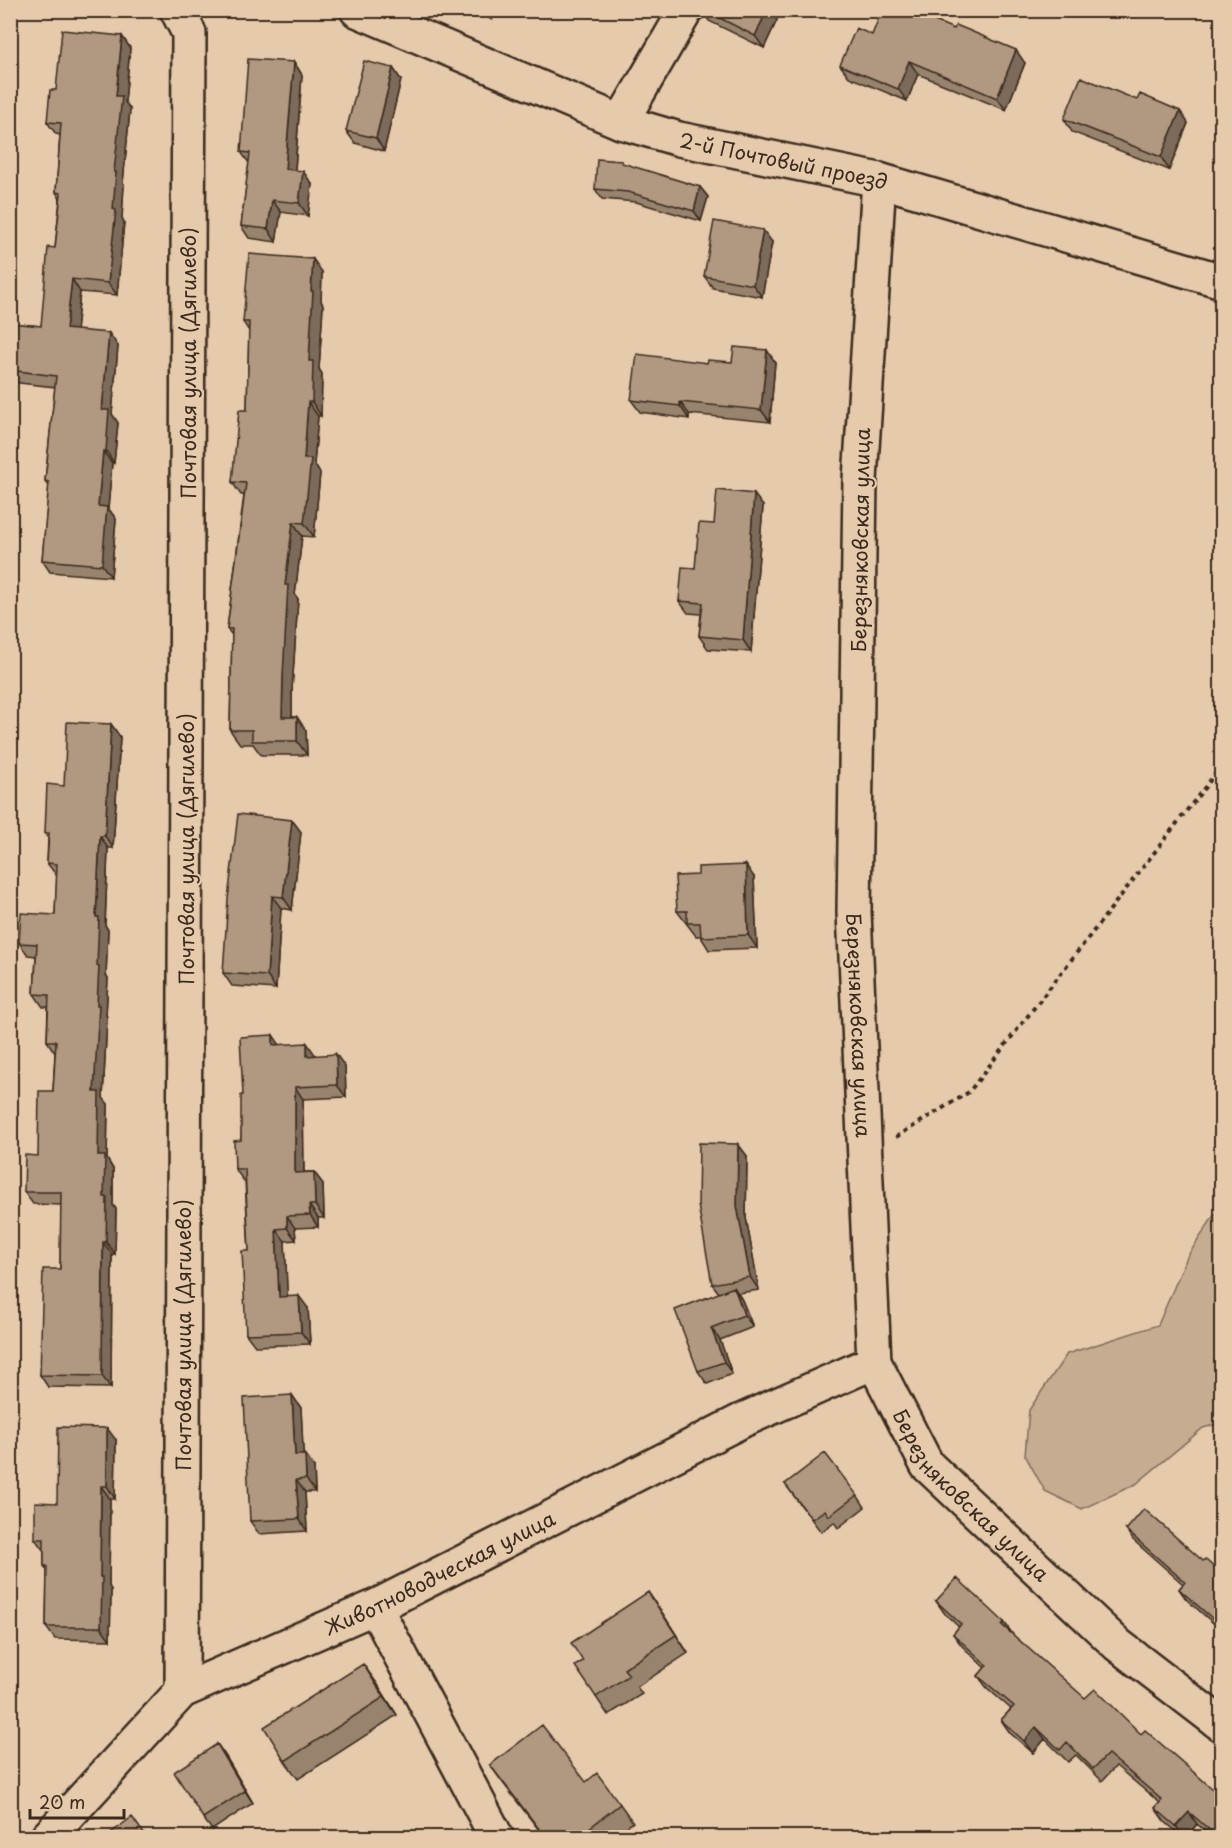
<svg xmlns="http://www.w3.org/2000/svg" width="1232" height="1848" viewBox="0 0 1232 1848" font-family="'Playpen Sans',sans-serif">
  <rect width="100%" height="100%" fill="#e5caac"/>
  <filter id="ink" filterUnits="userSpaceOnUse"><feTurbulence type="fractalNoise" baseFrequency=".0167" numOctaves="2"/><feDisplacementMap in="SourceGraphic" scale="12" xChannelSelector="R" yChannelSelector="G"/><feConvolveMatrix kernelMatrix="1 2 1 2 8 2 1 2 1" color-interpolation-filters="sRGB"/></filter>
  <g filter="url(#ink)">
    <path fill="#c6ad92" stroke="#806c58" stroke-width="1.5" d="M1221,1213V1423L1203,1428L1136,1484L1082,1509L1045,1491L1025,1455L1029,1410L1067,1354L1158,1325L1187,1257L1215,1214Z"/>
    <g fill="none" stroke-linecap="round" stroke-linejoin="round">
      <defs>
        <g id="minor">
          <path d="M177,10L189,33L182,1691"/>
          <path id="s1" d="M357,10L621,122L679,139L879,180L1222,281"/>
          <path d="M621,122L686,10"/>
          <path id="s2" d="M879,180L860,480L854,912L874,1362L927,1465L1118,1645L1222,1725"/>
          <path d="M375,1607L497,1838"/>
          <path id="s3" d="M47,1838L182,1691L375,1607L743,1420L874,1362"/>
        </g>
      </defs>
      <use href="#minor" stroke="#3b2a1e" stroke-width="38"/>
      <path stroke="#3b2a1e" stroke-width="4" stroke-dasharray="4.5 4.5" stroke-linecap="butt" d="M896,1137L969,1092L1222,765"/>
      <use href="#minor" stroke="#e5caac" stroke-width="33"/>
    </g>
    <path fill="#98836e" stroke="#3b2a1e" stroke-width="1.5" d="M474,10H496L492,20Z
      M702,10H771L777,20L764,48L709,21Z
      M872,35L1025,63L1006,110L918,74L907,101L849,77L840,65Z
      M122,36L130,48L125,102L130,109L123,183L124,184L122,218L124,222L117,295L80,292L76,330L118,346L112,414L118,423L114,463H112L108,508L116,519L111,577L50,572L42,560L49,486L45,481L55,387L11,382L10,381V323L41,326L55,248L60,199L56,192L60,135L56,134L47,122L56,90Z
      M294,62L302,75L295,170L312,184L308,216L281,212L276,242L249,238L241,226L249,163L241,152Z
      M393,68L401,80L384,151L355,143L346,131Z
      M1137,100L1180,111L1188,123L1169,170L1072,132L1064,119Z
      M624,164L700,187L708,197L701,221L636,202L602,199L595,189Z
      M772,242L762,297L713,288L704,276Z
      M322,272L321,301L323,305L319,369L322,374L321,416H318L314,464L320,473L314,537L302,536L295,595L298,599L292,690V717H297L306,731L307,755H261L253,744H240L230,730L232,635L227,629L244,495H241L232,482L247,410L249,331L243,322Z
      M732,362H775L770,422L689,414V419L640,412L631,400L707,363Z
      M763,506L751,652L708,649L699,636L701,614L688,613L679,601L695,568L714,524Z
      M111,724L120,737L113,848H108L105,925L108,930L106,975L108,978L106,1015L107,1017L103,1098L108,1104L107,1159L113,1169V1205L116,1209L115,1254H112L111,1388L48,1387L40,1375L60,1269L61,1205L33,1204L24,1192L38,1156L53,1091L55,1053L47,1041L48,1007H43L34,994L36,956L28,955L19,943L55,915L57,876L47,863L48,838L45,833L64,786Z
      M292,820L301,832L292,910L281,908L276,989L232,986L223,973Z
      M754,877L757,948L709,950L701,937V936H696L677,911Z
      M280,1045L316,1056L345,1067L346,1097L303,1099L304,1172H314L323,1184L324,1218H318V1227L295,1228L296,1240L285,1241L287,1296L308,1308L310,1344L255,1346L246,1334L249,1251L245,1181H244L235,1169L241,1140L243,1095Z
      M738,1144L747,1156L746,1218L759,1290L738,1293L742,1300L753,1327L720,1340L732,1374L707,1384L698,1371L719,1293L712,1284Z
      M292,1395L301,1408L303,1455L314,1467L315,1492H305L307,1531L259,1534L250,1521Z
      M116,1440L115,1499H110L109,1586L111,1590L110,1640L55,1639L46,1627L47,1570L44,1566V1551L35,1539L57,1503Z
      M785,1484L857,1495L865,1507L838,1528L834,1522L821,1532Z
      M1126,1530L1203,1561L1220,1629L1186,1599L1179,1589L1183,1584L1133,1540Z
      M936,1601L1004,1622L1013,1635L1221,1838H1213L1197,1824L1186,1838H1184L1164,1821L1155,1808L1160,1803L1116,1766L1102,1781L1076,1755L1068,1762L1045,1739L1033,1753L1010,1733L1001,1720L1011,1709L987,1688L978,1676L985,1668L962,1646L953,1634L959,1627L945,1614Z
      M661,1611L688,1653L637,1687L642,1694L608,1715L596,1697Z
      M376,1682L397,1715L298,1779L285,1761Z
      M217,1744L226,1757L253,1803L212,1830L203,1818Z
      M490,1765L586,1782L620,1804L633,1822L613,1838H545L503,1783Z"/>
    <path fill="#7c6a5a" stroke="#3b2a1e" stroke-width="1.5" d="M485,10H496L492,20Z
      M767,10H771L777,20L764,48L755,36Z
      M122,36L130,48L125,102L130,109L123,183L124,184L122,218L124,222L117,295L108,283L113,209L116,96Z
      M1016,50L1025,63L1006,110L997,98Z
      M909,61L918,74L907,101L898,89Z
      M294,62L302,75L294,181L285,169Z
      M393,68L401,80L384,151L376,138Z
      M1180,111L1188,123L1169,170L1161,157Z
      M303,171L312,184L308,216L299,203Z
      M700,187L708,197L701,221L694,211Z
      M272,200L281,212L276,242L268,229Z
      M763,230L772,242L762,297L753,285Z
      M313,259L322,272L321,301L323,305L319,369L322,374L321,416L312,402L309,361L311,291Z
      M72,279L80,292L75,342L66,329Z
      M109,333L118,346L112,414L118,423L114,463L106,451L102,410Z
      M767,350L775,362L770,422L761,410Z
      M308,402L318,416L314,464L320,473L314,537L304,523V459Z
      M680,402L689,414V419L680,406Z
      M103,451L112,463L108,508L116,519L111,577L102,565L98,506Z
      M754,494L763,506L751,652L743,640Z
      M293,522L302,536L295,595L298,599L292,690V731L282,717L285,585Z
      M10,563L16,570L11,618L10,616Z
      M297,717L306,731L307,755L297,741Z
      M111,724L120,737L113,848L105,836Z
      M292,820L301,832L292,910L283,897Z
      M100,836L108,848L105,925L108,930L106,975L108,978L106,1015L107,1017L103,1098L108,1104L107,1159L113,1169V1205L116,1209L115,1254L106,1242L104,1197L98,1156L94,1092L97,1005L96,917Z
      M746,865L754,877L757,948L748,935Z
      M272,896L281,908L276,989L267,976Z
      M273,1035L282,1048L273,1045Z
      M307,1043L316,1056H307Z
      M336,1054L345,1067L346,1097L337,1085Z
      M295,1087L303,1099L304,1185L295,1173Z
      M738,1144L747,1156L746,1218L759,1290L750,1277L737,1206Z
      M314,1172L323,1184L324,1218L315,1205Z
      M309,1205L318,1218V1227L310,1215Z
      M287,1216L295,1228L296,1240L287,1228Z
      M276,1229L285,1241L288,1309L279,1297Z
      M103,1242L112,1254L111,1388L102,1376Z
      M734,1287L742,1300L753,1327L744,1315Z
      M299,1296L308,1308L310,1344L301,1332Z
      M711,1328L720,1340L732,1374L724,1362Z
      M292,1395L301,1408L304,1468L295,1455Z
      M107,1428L116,1440L115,1499L107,1486Z
      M305,1455L314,1467L315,1492L306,1479Z
      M296,1480L305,1492L307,1531L299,1519Z
      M101,1486L110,1499L109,1586L111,1590L110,1640L101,1627L100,1577Z
      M648,1592L661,1611L688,1653L676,1635Z
      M1221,1609V1627L1220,1629L1213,1619Z
      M1004,1622L1013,1635L1010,1638L1002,1625Z
      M363,1664L376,1682L397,1715L384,1697Z
      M1036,1727L1045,1739L1033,1753L1024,1741Z
      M217,1744L226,1757L253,1803L245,1791Z
      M1189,1812L1197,1824L1186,1838H1184L1176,1826Z"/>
    <path fill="#b19880" stroke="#3b2a1e" stroke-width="1.5" d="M704,10H767L755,36Z
      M882,10H908L954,29L956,25L1016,50L997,98L909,61L898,89L840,65L856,28L872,35Z
      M62,30L122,36L116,96H122L114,172H116L113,209L116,210L108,283L72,279L66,329L109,333L102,410H109L106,451H103L98,506L107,507L102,565L42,560L49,482L45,481L56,376L10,370V323L41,326L48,247L55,248L61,193L56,192L61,123L47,122L50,90H56Z
      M248,59L294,62L285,169L303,171L299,203L272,200L268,229L241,226L250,153L241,152Z
      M364,61L393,68L376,138L346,131Z
      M1081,77L1137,100L1140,94L1180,111L1161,157L1064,119Z
      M597,159L622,161V163L700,187L694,211L628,192L595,189Z
      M714,221L763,230L753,285L704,276Z
      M249,254L313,259L311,291H313L309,361H313L312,402H308L304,459H311L304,523L293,522L285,585H288L283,676L282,717H297V741H252V730H230L232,629H227L246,483L232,482L239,410H247L249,322H243Z
      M734,347L767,350L761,410L680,402V406L631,400L637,354L707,363L708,360L732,362Z
      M717,490L754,494L743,640L699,636L703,603L679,601L682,567L695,568L699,523L714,524Z
      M67,722L111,724L105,836H100L96,917H99L97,966H99L97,1005H99L94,1092H99L98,1156H105L104,1197H107L106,1242H103L102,1376L40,1375L43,1269H60L61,1192H24L25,1155L38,1156L39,1091H53L56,1041H47L49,995L34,994L37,944L19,943L21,913L55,915L57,864L47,863L49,833H45L47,784L64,786Z
      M238,814L292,820L283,897L272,896L267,976L223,973L228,899Z
      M746,865L748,935L701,937L700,923H687V911H677L675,876L698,875V867Z
      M273,1035V1045L307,1043V1056L336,1054L337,1085L295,1087V1173L314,1172L315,1205H309L310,1215L287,1216V1228L276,1229L279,1297L299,1296L301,1332L246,1334L242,1251H249L245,1169H235L234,1141L241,1140V1095H243L240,1037Z
      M699,1143L738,1144L737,1206L750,1277L712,1284L698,1205Z
      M734,1287L744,1315L711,1328L724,1362L698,1371L675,1310Z
      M292,1395L295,1455H305L306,1479L296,1480L299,1519L250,1521L244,1398Z
      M58,1427L107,1428V1486H101L100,1577H102L101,1627H46L47,1566H44V1539H35V1502L57,1503Z
      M825,1453L857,1495L829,1516L825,1510L812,1519L785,1484Z
      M1144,1509L1203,1561L1205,1559L1221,1574V1609L1213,1619L1179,1589L1185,1582L1126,1530Z
      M957,1578L1004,1622L1002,1625L1085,1698L1095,1689L1141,1734L1145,1730L1221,1796V1838H1219L1189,1812L1176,1826L1155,1808L1162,1800L1108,1754L1093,1769L1067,1742L1060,1750L1036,1727L1024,1741L1001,1720L1014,1706L978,1676L987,1665L953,1634L961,1624L936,1601Z
      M648,1592L676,1635L624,1669L629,1675L596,1697L575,1666L583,1661L571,1643Z
      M363,1664L384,1697L285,1761L264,1727Z
      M542,1725L586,1782L597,1773L620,1804L579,1836L573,1829L562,1838H546L490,1765Z
      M217,1744L245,1791L203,1818L174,1772Z
      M132,1817L147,1838H104Z"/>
  </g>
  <g text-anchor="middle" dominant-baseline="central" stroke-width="4.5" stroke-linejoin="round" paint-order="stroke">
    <g font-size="20" fill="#3b2a1e" stroke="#e5caac">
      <text stroke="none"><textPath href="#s1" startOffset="454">2-й Почтовый проезд</textPath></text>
      <text transform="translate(188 363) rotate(-90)">Почтовая улица (Дягилево)</text>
      <text transform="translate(860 540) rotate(-89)">Березняковская улица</text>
      <text transform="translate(186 849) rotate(-90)">Почтовая улица (Дягилево)</text>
      <text stroke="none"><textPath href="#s2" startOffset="846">Березняковская улица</textPath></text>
      <text transform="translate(183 1335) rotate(-90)">Почтовая улица (Дягилево)</text>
      <text stroke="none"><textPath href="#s2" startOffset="1350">Березняковская улица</textPath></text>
      <text stroke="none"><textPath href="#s3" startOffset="483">Животноводческая улица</textPath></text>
    </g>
  </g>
  <rect width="1232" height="1848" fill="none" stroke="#e5caac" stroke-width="36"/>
  <rect x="18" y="18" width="1196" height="1812" fill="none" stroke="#3b2a1e" stroke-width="2" filter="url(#ink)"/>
  <path d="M30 1809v9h94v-9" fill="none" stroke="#3b2a1e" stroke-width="3"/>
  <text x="39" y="1809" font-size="18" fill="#3b2a1e" stroke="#e5caac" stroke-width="4.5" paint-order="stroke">20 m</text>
</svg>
